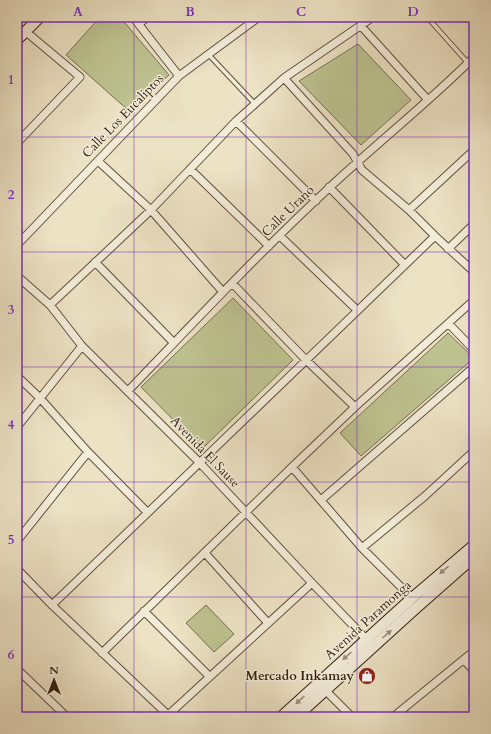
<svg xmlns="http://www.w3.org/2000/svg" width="491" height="734" viewBox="0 0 491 734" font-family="Cardo,serif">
  <rect width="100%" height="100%" fill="#ece2c4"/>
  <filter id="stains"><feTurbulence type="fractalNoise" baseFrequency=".005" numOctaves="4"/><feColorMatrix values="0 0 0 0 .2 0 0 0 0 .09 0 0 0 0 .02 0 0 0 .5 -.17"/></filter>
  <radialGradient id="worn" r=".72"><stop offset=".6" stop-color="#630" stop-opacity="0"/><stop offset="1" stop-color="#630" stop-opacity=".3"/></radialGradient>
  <path fill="#bdc290" stroke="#786f4e" d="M100,17H120L169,75L129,111L66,55Z
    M358,44L411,100L361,145L299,81Z
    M233,298L293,360L202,449L141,387Z
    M448,333L474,358L361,456L340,433Z
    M206,605L234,634L214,652L186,623Z"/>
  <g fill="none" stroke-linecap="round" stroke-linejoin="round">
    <defs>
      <path id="lane" d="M427,17L468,63
        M208,54L255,104"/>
      <path id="street" d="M133,17L179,76
        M139,24L147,17
        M361,26L428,100
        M284,78L353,154L362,170L409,210L435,236L474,272
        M236,121L316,201
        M17,143L80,77L25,31
        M98,161L151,210L223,292
        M190,169L269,246
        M329,187L405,265
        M409,210L474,150
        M280,236L357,310
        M17,245L179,76L259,17
        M448,249L474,224
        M95,262L174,343
        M17,276L50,305L82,346L199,462L312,583L369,642
        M232,283L306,360L355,407
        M50,305L151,210L236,121L284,78L373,17
        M449,324L474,350
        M17,376L40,398L88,452L147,512
        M128,391C194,322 260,252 330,187C377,143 428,103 474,57
        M17,427L82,346
        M292,467L362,548L412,598
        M321,500L474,367
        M17,541L88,452
        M362,548L425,496L474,451
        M205,553L268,623
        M17,569L52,605L168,715
        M52,605L435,236
        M144,611L209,676
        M102,653L292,467L355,407L474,300
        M464,660L474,671
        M17,669L67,717
        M322,687L352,717
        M166,717L312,583
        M393,717L474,651"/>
      <path id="secondary" d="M17,40L40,17
        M281,717L412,598L474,545
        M296,717L415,609L474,557"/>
    </defs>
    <use href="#lane" stroke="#614e3b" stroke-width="5.5"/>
    <use href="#street" stroke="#614e3b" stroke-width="9"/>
    <use href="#secondary" stroke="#331c0d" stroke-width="12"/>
    <use href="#lane" stroke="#f3ecd9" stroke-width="3.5"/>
    <use href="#street" stroke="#f3ecd9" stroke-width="7"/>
    <use href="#secondary" stroke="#f3ecd9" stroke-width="10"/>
  </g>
  <defs><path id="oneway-solid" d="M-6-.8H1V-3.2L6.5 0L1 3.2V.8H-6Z"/></defs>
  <g fill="#9d8e7d">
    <use href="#oneway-solid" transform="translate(444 570) rotate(139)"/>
    <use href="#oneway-solid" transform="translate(387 634) rotate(-42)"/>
    <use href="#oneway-solid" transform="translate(347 656) rotate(138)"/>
    <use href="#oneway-solid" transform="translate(300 700) rotate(137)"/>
  </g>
  <path fill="none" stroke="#7b2cbf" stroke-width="1" stroke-opacity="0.55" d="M134,17V717M246,17V717M357,17V717M17,137H474M17,252H474M17,367H474M17,482H474M17,597H474"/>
  <defs>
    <symbol id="shop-disc" viewBox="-11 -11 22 22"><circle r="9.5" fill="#8f2418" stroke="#f3ecd9"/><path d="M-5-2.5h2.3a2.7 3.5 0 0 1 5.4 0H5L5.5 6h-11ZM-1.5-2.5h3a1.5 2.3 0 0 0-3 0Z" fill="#fff"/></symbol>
  </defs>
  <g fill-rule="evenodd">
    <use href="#shop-disc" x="357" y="666" width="20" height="20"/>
  </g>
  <g text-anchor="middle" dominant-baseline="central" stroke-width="3" stroke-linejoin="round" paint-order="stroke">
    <g font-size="13" fill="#331c0d" stroke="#f3ecd9">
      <text transform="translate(123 116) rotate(-46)">Calle Los Eucaliptos</text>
      <text transform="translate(288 211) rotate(-44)">Calle Urano</text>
      <text transform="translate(205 452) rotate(46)">Avenida El Sause</text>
      <text transform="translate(368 620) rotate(-42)">Avenida Paramonga</text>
    </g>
    <g font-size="13" font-weight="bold" fill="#331c0d" stroke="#f3ecd9" text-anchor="end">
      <text x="354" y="676">Mercado Inkamay</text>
    </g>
  </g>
  <rect width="491" height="734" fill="none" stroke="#ece2c4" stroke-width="44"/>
  <g transform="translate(54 680)" stroke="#f3ecd9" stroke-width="3" paint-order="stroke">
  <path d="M0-3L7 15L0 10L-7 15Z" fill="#331c0d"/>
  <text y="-6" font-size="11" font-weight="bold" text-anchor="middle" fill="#331c0d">N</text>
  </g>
  <rect x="22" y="22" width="447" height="690" fill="none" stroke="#7b2cbf" stroke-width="1.5"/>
  <g font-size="13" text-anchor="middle" font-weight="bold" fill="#7b2cbf">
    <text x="78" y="16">A</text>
    <text x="190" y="16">B</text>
    <text x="301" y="16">C</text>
    <text x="413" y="16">D</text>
    <text x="11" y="84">1</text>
    <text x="11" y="199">2</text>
    <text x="11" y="314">3</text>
    <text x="11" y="429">4</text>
    <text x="11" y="544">5</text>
    <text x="11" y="659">6</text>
  </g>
  <rect width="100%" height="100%" filter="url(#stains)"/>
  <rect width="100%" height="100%" fill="url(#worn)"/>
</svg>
